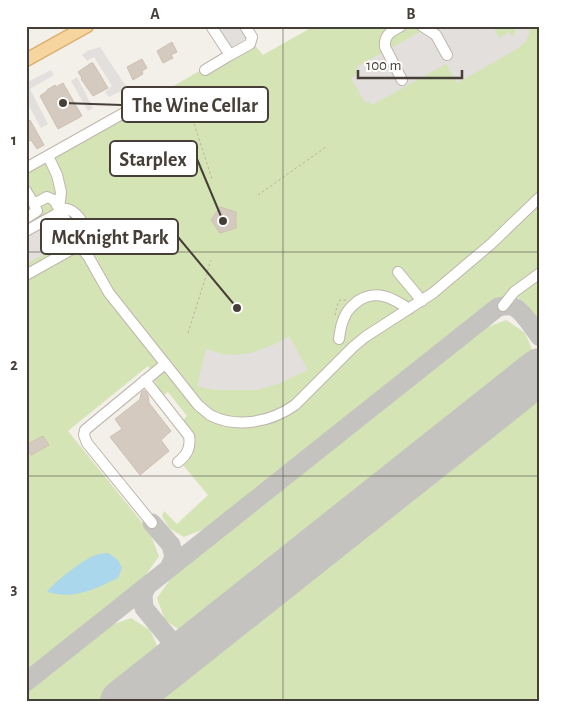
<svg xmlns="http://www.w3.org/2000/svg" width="566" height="728" viewBox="0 0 566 728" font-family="'Alegreya Sans',sans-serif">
  <rect width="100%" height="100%" fill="#f3efe9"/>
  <path fill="#d4e4b5" d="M314,26H540V269L460,329L214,525L184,537L169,528L162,516L164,511L177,524L208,495L183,465L191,456L182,421L187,416L168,392L163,396L154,380L157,377L148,366L68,431L149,531L159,556L139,585L26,675V172L251,41L263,55Z
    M540,276V326L516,295Z
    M506,320L525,333L534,354L184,633L165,620L157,598L176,571L475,332Z
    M540,391V696L531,702H149Z
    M131,618L150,630L160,652L98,702H26V693L60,667L42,677L100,629Z"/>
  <path fill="#e2dfdd" d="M216,26H239L247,38L230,48Z
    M431,26H493L499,38L509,32L512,37L515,33V26H529V34L526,41L517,49L457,83L446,64L372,105L369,101L365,103L351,78L359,73L356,67Z
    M100,47L127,88L123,91L114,94L109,97L105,92L112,86L94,57L87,61L82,55L87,51Z
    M51,70L54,75L30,89L48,124L41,128L26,101V83Z
    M77,77L93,108L88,111L71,81Z
    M52,212L68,241L26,264V226Z
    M289,336L308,370L278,384L256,390H214L197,386L206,349L222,354L234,355L251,353L273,345Z"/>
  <path fill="#aad7eb" d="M108,553L118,560L122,568L118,578C105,584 90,592 75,594C66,596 56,594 47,592C54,582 84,559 96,555C99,554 104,553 108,553Z"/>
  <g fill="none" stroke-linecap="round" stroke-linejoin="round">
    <path stroke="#c5c3c0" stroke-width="19" d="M152,523L171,545L174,557L169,568
      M147,586L143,595L144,608L172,642C175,652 173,659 167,667
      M172,642C182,648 188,647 198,643
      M26,682L498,307C502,306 506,305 511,306C521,308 533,328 540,337"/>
    <path stroke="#c5c3c0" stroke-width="46" d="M123,702L540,371"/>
  </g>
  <path fill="#d4cabf" stroke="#cec1b3" d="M172,42L177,52L171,55L173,58L163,63L157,51Z
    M142,59L147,68L142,71L143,74L133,80L127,67Z
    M91,63H93L108,88L93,96L81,79L82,78L78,72Z
    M63,83L82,116L58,129L40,96L47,91V90L55,85L56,87Z
    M30,120L44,145L37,149L31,140L26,142V122Z
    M220,207L236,212V228L220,233L211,220Z
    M143,391H145L148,395L149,403L171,431L161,440L169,451L140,475L110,437L122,429L115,419L138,401L140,399L141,393Z
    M43,436L49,445L31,455L26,445Z"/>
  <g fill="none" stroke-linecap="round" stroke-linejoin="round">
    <defs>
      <path id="minor" d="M401,26C391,32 384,34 385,47L402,80
        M422,26L436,35L447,55
        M230,55L250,44L252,37L245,26
        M205,70L230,55L211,26
        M48,156L57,175L61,192L59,209C72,206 82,218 85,230C86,236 83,243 82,249
        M26,168L131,109
        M26,191L34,204L37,211L26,218
        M34,204L47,197L54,200L82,249
        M26,231L60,212
        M398,272L422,301
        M26,275L74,248L82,249L88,256L109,293L198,405C202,408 206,412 210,415C237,429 271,422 295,405L353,347L365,337L433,293L491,244L540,197
        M503,306L514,292L540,273
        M339,339C340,331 341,323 345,316C347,310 353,305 358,301C376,289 393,298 409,309
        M145,380L189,436C191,448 187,455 178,462
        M152,523L87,443L84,435L85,430L165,364"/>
      <path id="major" d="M26,60L87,26"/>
    </defs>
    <use href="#minor" stroke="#beb6ac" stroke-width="12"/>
    <use href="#major" stroke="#dbb06f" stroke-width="15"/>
    <path stroke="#bfb09e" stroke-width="1" stroke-dasharray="2.5 2.5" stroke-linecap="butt" d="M188,105L212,179
      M258,195L326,147
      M336,315L335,314L338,303L340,300H347
      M188,333L211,260"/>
    <use href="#minor" stroke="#fff" stroke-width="10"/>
    <use href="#major" stroke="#f7d59e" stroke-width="12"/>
  </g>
  <path fill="none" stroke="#463f38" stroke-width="1" stroke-opacity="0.55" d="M283,26V702M26,252H540M26,476H540"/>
  <path fill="none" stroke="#463f38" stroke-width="2" d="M63 103L122 105M223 221L197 159M237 308L178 237"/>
  <g fill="#463f38" stroke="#fff" stroke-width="2">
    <circle cx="63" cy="103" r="5"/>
    <circle cx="223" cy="221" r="5"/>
    <circle cx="237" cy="308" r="5"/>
  </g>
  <g fill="#fff" stroke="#463f38" stroke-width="2">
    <rect x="122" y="87" width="146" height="35" rx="5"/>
    <rect x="110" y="141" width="87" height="35" rx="5"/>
    <rect x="41" y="219" width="137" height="35" rx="5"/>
  </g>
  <g font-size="20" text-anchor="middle" font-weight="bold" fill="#463f38">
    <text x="195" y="112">The Wine Cellar</text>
    <text x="153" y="166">Starplex</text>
    <text x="110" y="244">McKnight Park</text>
  </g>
  <rect width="566" height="728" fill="none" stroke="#ffffff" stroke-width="55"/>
  <path d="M358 70v8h104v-8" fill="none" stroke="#463f38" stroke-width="2.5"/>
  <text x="366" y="70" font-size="15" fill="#463f38" stroke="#ffffff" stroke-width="4" paint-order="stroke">100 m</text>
  <rect x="28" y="28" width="510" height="672" fill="none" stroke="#463f38" stroke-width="2"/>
  <g font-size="16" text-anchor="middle" font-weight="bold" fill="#463f38">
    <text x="155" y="19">A</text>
    <text x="411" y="19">B</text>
    <text x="14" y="145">1</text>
    <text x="14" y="370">2</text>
    <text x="14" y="594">3</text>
  </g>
</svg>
